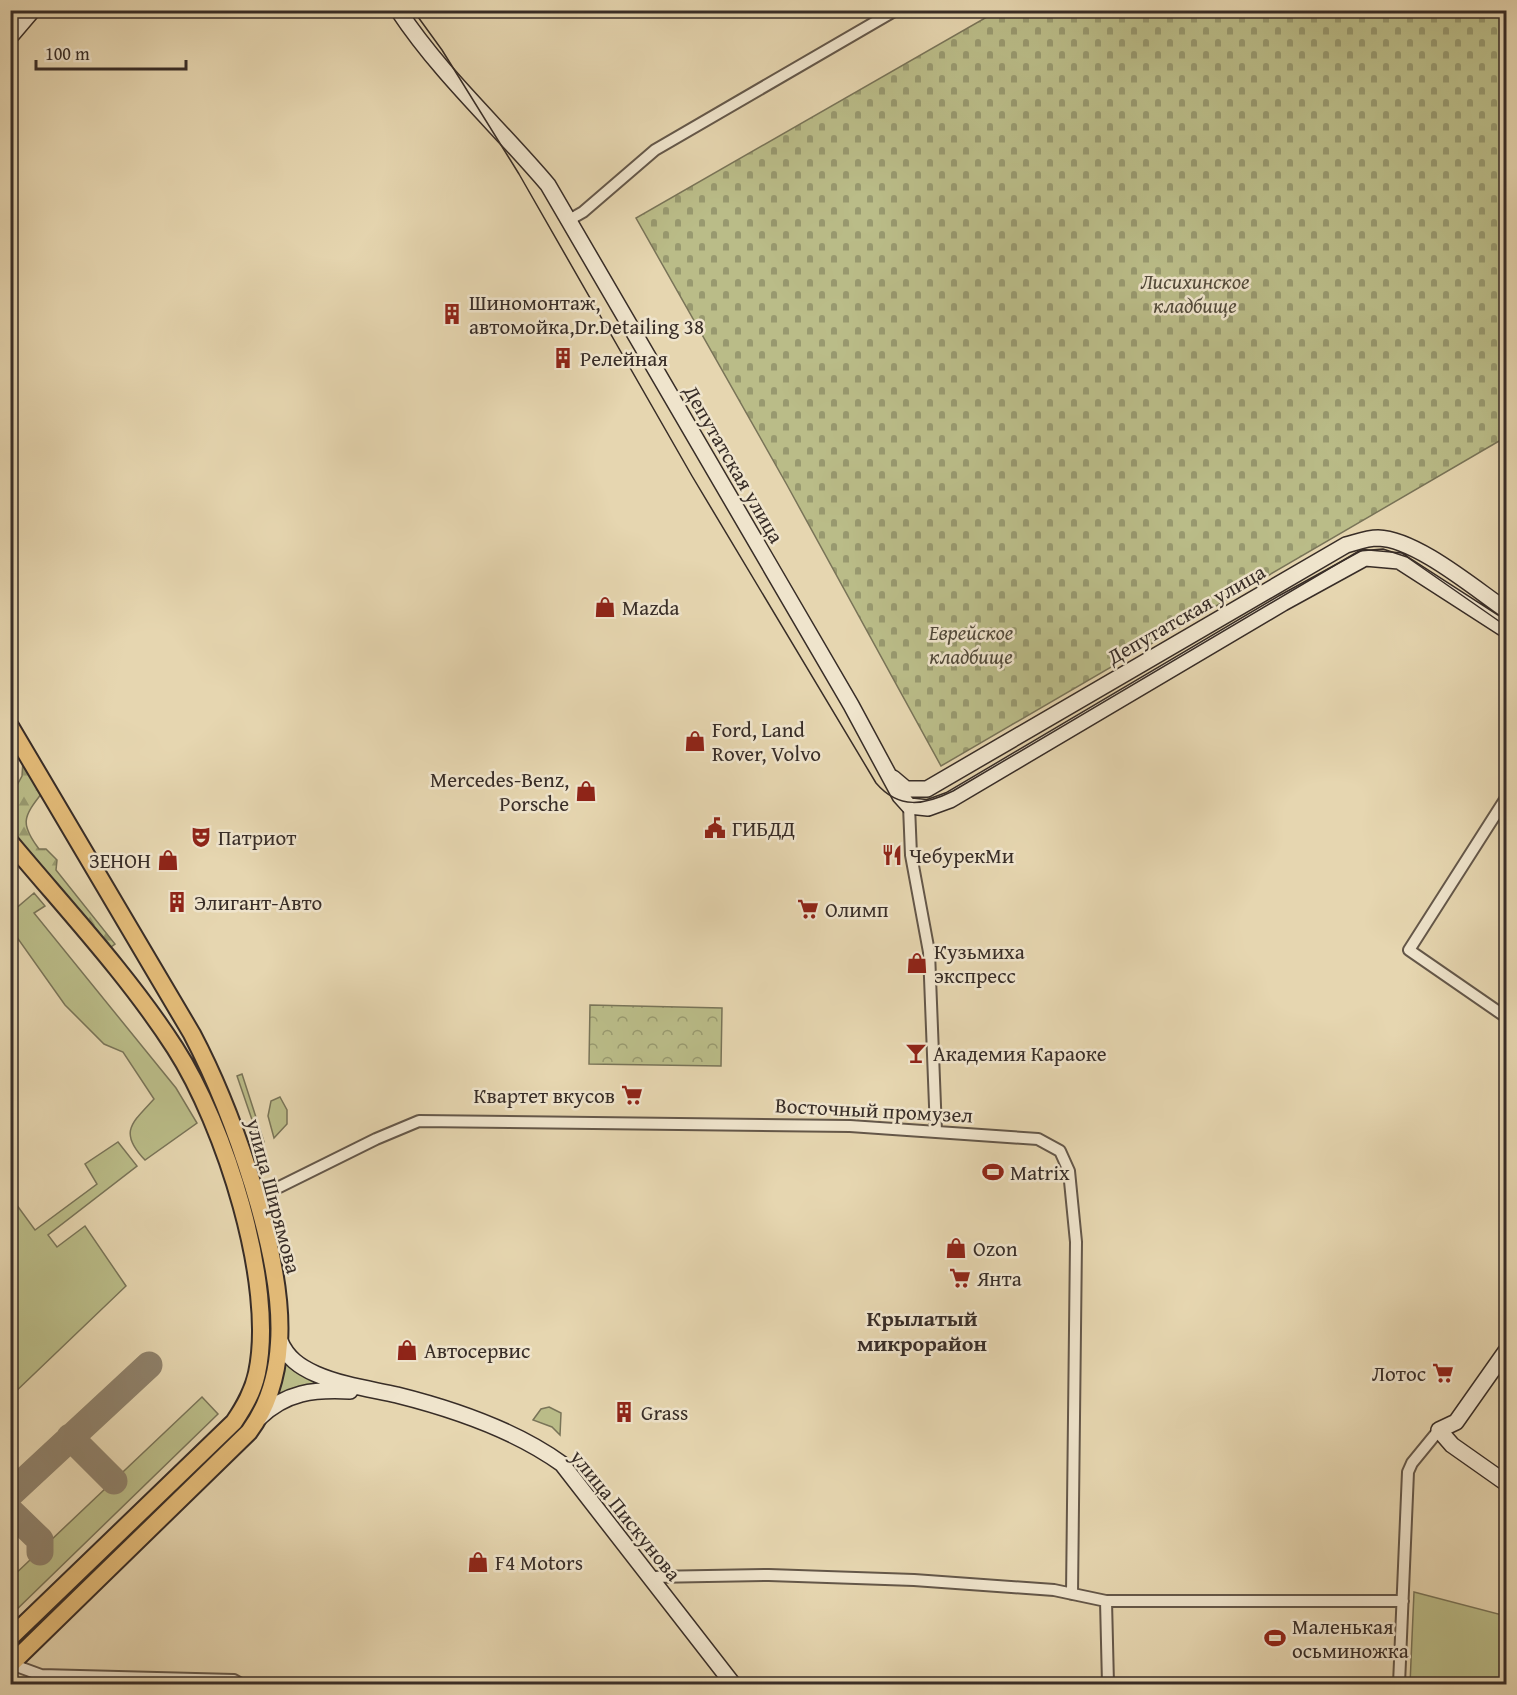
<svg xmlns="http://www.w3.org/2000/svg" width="1517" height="1695" viewBox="0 0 1517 1695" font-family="'Gentium Book Plus',serif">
  <defs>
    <pattern id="forest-firs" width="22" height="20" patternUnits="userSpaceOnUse" patternTransform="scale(1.5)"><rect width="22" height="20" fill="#babc88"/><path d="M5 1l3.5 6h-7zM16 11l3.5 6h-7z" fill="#98996f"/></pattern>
    <pattern id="cemetery-stones" width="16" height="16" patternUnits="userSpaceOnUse" patternTransform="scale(1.5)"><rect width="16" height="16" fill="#babc88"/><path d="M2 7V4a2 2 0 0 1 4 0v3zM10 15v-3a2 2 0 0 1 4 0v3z" fill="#98996f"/></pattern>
    <pattern id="park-crowns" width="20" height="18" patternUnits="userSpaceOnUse" patternTransform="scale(1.5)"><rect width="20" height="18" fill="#babc88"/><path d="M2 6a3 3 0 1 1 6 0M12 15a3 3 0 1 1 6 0" fill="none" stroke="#98996f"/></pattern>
  </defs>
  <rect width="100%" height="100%" fill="#e6d6b0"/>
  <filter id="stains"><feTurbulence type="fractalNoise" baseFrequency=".00333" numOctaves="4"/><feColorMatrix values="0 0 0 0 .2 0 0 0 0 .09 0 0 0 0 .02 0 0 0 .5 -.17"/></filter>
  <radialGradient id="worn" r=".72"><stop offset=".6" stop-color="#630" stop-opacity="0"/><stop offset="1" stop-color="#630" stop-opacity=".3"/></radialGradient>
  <path fill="#babc88" stroke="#797458" stroke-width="1.5" d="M34,893L45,906L34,913L176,1088L197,1123L145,1160C118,1132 132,1123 154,1099L123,1052L104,1044L65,1005L16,936L11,918L13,911Z
    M242,1074L264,1142L260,1143L237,1076Z
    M280,1097L287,1110V1124L274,1138L268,1116L271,1101Z
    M118,1142L137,1166L48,1235L57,1247L85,1226L126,1286L11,1396V1197L35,1230L97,1184L85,1164Z
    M254,1239L266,1260L271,1293L272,1349L262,1398L241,1432L11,1656V1645L256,1396Z
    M286,1361L319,1382L278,1394L283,1362Z
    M202,1397L218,1414L11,1615V1578Z
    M549,1407L561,1413L560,1435L552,1427L533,1420L541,1409Z
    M1414,1592L1506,1616V1684H1410Z"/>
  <path fill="url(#forest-firs)" stroke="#797458" stroke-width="1.5" d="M23,760L42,793C23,817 20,824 39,849H46L57,860L56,870L115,944L111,947L11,830V796L22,776Z"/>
  <path fill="url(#cemetery-stones)" stroke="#797458" stroke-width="1.5" d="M999,10L1506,11V437L941,766L787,485L636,218Z"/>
  <path fill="url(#park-crowns)" stroke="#797458" stroke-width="1.5" d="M590,1005L722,1008L721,1066L589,1064Z"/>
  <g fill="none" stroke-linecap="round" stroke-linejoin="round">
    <path stroke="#8f826c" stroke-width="27" d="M70,1437L114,1481
      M10,1494L149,1365
      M10,1511L40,1540V1552"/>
    <defs>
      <path id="street" d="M569,220L583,212L655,150L896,10
        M1506,798L1409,950L1506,1017
        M909,806L911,855L929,952L936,1131
        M255,1199L376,1139L419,1121L850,1126L1038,1139L1060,1151L1069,1171L1076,1242L1072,1594
        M651,1577L769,1575L914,1580L1054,1590L1106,1601H1403
        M1106,1601L1108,1684
        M11,1664L41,1675L234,1680L241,1684
        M1399,1684L1408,1472L1412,1463L1439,1430"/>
      <path id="secondary" d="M398,10C441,75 499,127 548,185L851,705L900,796L909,806L928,808L950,800L1283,603L1365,558L1399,561L1506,630
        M10,37L33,10
        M893,778L906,789H927L1346,545C1357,542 1367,538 1378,538C1416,539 1474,588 1506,610
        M280,1341C287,1358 300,1367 316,1374C341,1385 370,1389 397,1395C453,1409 515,1430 562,1464L733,1684
        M1506,1351L1456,1422L1439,1430L1452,1445L1506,1483
        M259,1418C286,1392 314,1389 350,1391"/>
      <path id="primary" d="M10,726L192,1034C232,1110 285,1257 279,1343C277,1376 269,1405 249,1432L10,1665
        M10,842C66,909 128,975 175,1048C224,1124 276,1284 257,1373C253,1392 244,1407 234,1422L10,1638"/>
    </defs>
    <use href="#street" stroke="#645749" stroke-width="14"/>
    <use href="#secondary" stroke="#382d27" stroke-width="18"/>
    <use href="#primary" stroke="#382d27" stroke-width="20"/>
    <use href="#street" stroke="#efe4cc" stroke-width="10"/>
    <use href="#secondary" stroke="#efe4cc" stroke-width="15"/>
    <use href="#primary" stroke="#e3bb78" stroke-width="16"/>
    <path stroke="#382d27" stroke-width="1.5" d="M413,10L442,50L519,174L692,476L876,783C899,810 925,805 953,791L1359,551L1383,549L1407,557L1506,626"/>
  </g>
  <defs>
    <symbol id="building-bare" viewBox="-9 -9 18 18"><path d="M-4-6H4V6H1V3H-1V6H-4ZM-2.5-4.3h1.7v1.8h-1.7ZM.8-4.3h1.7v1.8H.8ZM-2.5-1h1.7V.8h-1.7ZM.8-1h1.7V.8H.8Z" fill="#8f2418" stroke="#efe4cc" stroke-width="2.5" paint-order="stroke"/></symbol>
    <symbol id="shop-bare" viewBox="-9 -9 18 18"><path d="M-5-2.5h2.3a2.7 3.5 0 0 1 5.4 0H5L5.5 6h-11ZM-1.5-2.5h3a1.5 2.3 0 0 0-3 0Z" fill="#8f2418" stroke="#efe4cc" stroke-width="2.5" paint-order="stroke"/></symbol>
    <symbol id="civic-bare" viewBox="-9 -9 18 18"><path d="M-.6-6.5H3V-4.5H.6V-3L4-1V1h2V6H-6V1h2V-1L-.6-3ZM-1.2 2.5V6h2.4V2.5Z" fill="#8f2418" stroke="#efe4cc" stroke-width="2.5" paint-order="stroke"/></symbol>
    <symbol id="theatre-bare" viewBox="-9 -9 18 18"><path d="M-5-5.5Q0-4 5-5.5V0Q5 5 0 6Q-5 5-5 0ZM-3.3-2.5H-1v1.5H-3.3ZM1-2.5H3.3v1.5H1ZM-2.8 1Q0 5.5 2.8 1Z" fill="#8f2418" stroke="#efe4cc" stroke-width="2.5" paint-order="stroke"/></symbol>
    <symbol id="restaurant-bare" viewBox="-9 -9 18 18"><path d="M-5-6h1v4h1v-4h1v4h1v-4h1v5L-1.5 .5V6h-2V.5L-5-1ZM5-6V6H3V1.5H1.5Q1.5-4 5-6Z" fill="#8f2418" stroke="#efe4cc" stroke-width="2.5" paint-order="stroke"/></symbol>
    <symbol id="supermarket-bare" viewBox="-9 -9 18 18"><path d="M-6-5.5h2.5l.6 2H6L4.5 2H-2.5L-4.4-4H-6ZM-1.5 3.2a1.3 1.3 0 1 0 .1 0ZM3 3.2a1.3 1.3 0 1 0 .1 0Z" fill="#8f2418" stroke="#efe4cc" stroke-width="2.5" paint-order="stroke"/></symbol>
    <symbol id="bar-bare" viewBox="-9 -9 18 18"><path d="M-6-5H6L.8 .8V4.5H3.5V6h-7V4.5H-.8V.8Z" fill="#8f2418" stroke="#efe4cc" stroke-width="2.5" paint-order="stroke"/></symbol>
    <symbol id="stadium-bare" viewBox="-9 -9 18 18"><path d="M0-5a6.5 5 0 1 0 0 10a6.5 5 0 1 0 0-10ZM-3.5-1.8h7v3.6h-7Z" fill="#8f2418" stroke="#efe4cc" stroke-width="2.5" paint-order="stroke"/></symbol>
  </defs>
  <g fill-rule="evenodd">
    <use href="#building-bare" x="437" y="299" width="30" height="30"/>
    <use href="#building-bare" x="548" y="343" width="30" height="30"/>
    <use href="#shop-bare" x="590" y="592" width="30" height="30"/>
    <use href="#shop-bare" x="680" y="726" width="30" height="30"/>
    <use href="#shop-bare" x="571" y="776" width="30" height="30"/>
    <use href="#civic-bare" x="700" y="813" width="30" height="30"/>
    <use href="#theatre-bare" x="186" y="822" width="30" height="30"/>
    <use href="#restaurant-bare" x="877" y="840" width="30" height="30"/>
    <use href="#shop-bare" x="153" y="845" width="30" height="30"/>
    <use href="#building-bare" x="162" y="887" width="30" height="30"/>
    <use href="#supermarket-bare" x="793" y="894" width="30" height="30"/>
    <use href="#shop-bare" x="902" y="948" width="30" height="30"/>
    <use href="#bar-bare" x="901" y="1038" width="30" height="30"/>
    <use href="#supermarket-bare" x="617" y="1080" width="30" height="30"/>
    <use href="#stadium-bare" x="978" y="1157" width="30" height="30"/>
    <use href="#shop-bare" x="941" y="1233" width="30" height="30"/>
    <use href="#supermarket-bare" x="945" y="1263" width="30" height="30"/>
    <use href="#shop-bare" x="392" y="1335" width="30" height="30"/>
    <use href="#supermarket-bare" x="1428" y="1358" width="30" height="30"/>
    <use href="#building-bare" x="609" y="1397" width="30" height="30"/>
    <use href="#shop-bare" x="463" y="1547" width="30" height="30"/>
    <use href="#stadium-bare" x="1260" y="1623" width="30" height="30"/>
  </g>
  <g text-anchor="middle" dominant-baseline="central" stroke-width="5" stroke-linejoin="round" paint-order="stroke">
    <g font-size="21" font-style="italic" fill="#524a3a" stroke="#efe4cc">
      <text x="1195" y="281">Лисихинское<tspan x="1195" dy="24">кладбище</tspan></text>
      <text x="971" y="632">Еврейское<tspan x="971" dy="24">кладбище</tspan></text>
    </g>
    <g font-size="21" fill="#382d27" stroke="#efe4cc" text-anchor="start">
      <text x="469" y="302">Шиномонтаж,<tspan x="469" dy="24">автомойка,Dr.Detailing 38</tspan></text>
      <text x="580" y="358">Релейная</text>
      <text x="622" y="607">Mazda</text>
      <text x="712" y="729">Ford, Land<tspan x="712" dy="24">Rover, Volvo</tspan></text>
      <text x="569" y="779" text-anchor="end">Mercedes-Benz,<tspan x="569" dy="24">Porsche</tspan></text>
      <text x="732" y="828">ГИБДД</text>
      <text x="218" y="837">Патриот</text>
      <text x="909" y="855">ЧебурекМи</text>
      <text x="151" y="860" text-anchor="end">ЗЕНОН</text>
      <text x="194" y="902">Элигант-Авто</text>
      <text x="825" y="909">Олимп</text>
      <text x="934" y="951">Кузьмиха<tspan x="934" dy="24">экспресс</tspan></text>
      <text x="933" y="1053">Академия Караоке</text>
      <text x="615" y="1095" text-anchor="end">Квартет вкусов</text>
      <text x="1010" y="1172">Matrix</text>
      <text x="973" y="1248">Ozon</text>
      <text x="977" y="1278">Янта</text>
      <text x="424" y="1350">Автосервис</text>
      <text x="1426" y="1373" text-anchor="end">Лотос</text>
      <text x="641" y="1412">Grass</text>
      <text x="495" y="1562">F4 Motors</text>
      <text x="1292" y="1626">Маленькая<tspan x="1292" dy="24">осьминожка</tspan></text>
    </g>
    <g font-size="21" fill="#382d27" stroke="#efe4cc">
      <text transform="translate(734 464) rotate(60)">Депутатская улица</text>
      <text transform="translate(1186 614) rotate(-30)">Депутатская улица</text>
      <text transform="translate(874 1110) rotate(3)">Восточный промузел</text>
      <text transform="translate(274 1196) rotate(75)">улица Ширямова</text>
      <text transform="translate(626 1515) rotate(51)">улица Пискунова</text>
    </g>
    <g font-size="22" font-weight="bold" fill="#382d27" stroke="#efe4cc">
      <text x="922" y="1318">Крылатый<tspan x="922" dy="25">микрорайон</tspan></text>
    </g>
  </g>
  <rect width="1517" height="1695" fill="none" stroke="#e6d6b0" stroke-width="36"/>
  <rect x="12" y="12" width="1493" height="1671" fill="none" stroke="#382d27" stroke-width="3"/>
  <rect x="18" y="18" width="1481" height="1659" fill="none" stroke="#382d27" stroke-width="1.5"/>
  <path d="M36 60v9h150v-9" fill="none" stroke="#382d27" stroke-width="3"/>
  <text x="45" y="60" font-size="18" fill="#382d27" stroke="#efe4cc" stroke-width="4.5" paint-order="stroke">100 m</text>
  <rect width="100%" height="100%" filter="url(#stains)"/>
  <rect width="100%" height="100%" fill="url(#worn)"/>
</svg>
